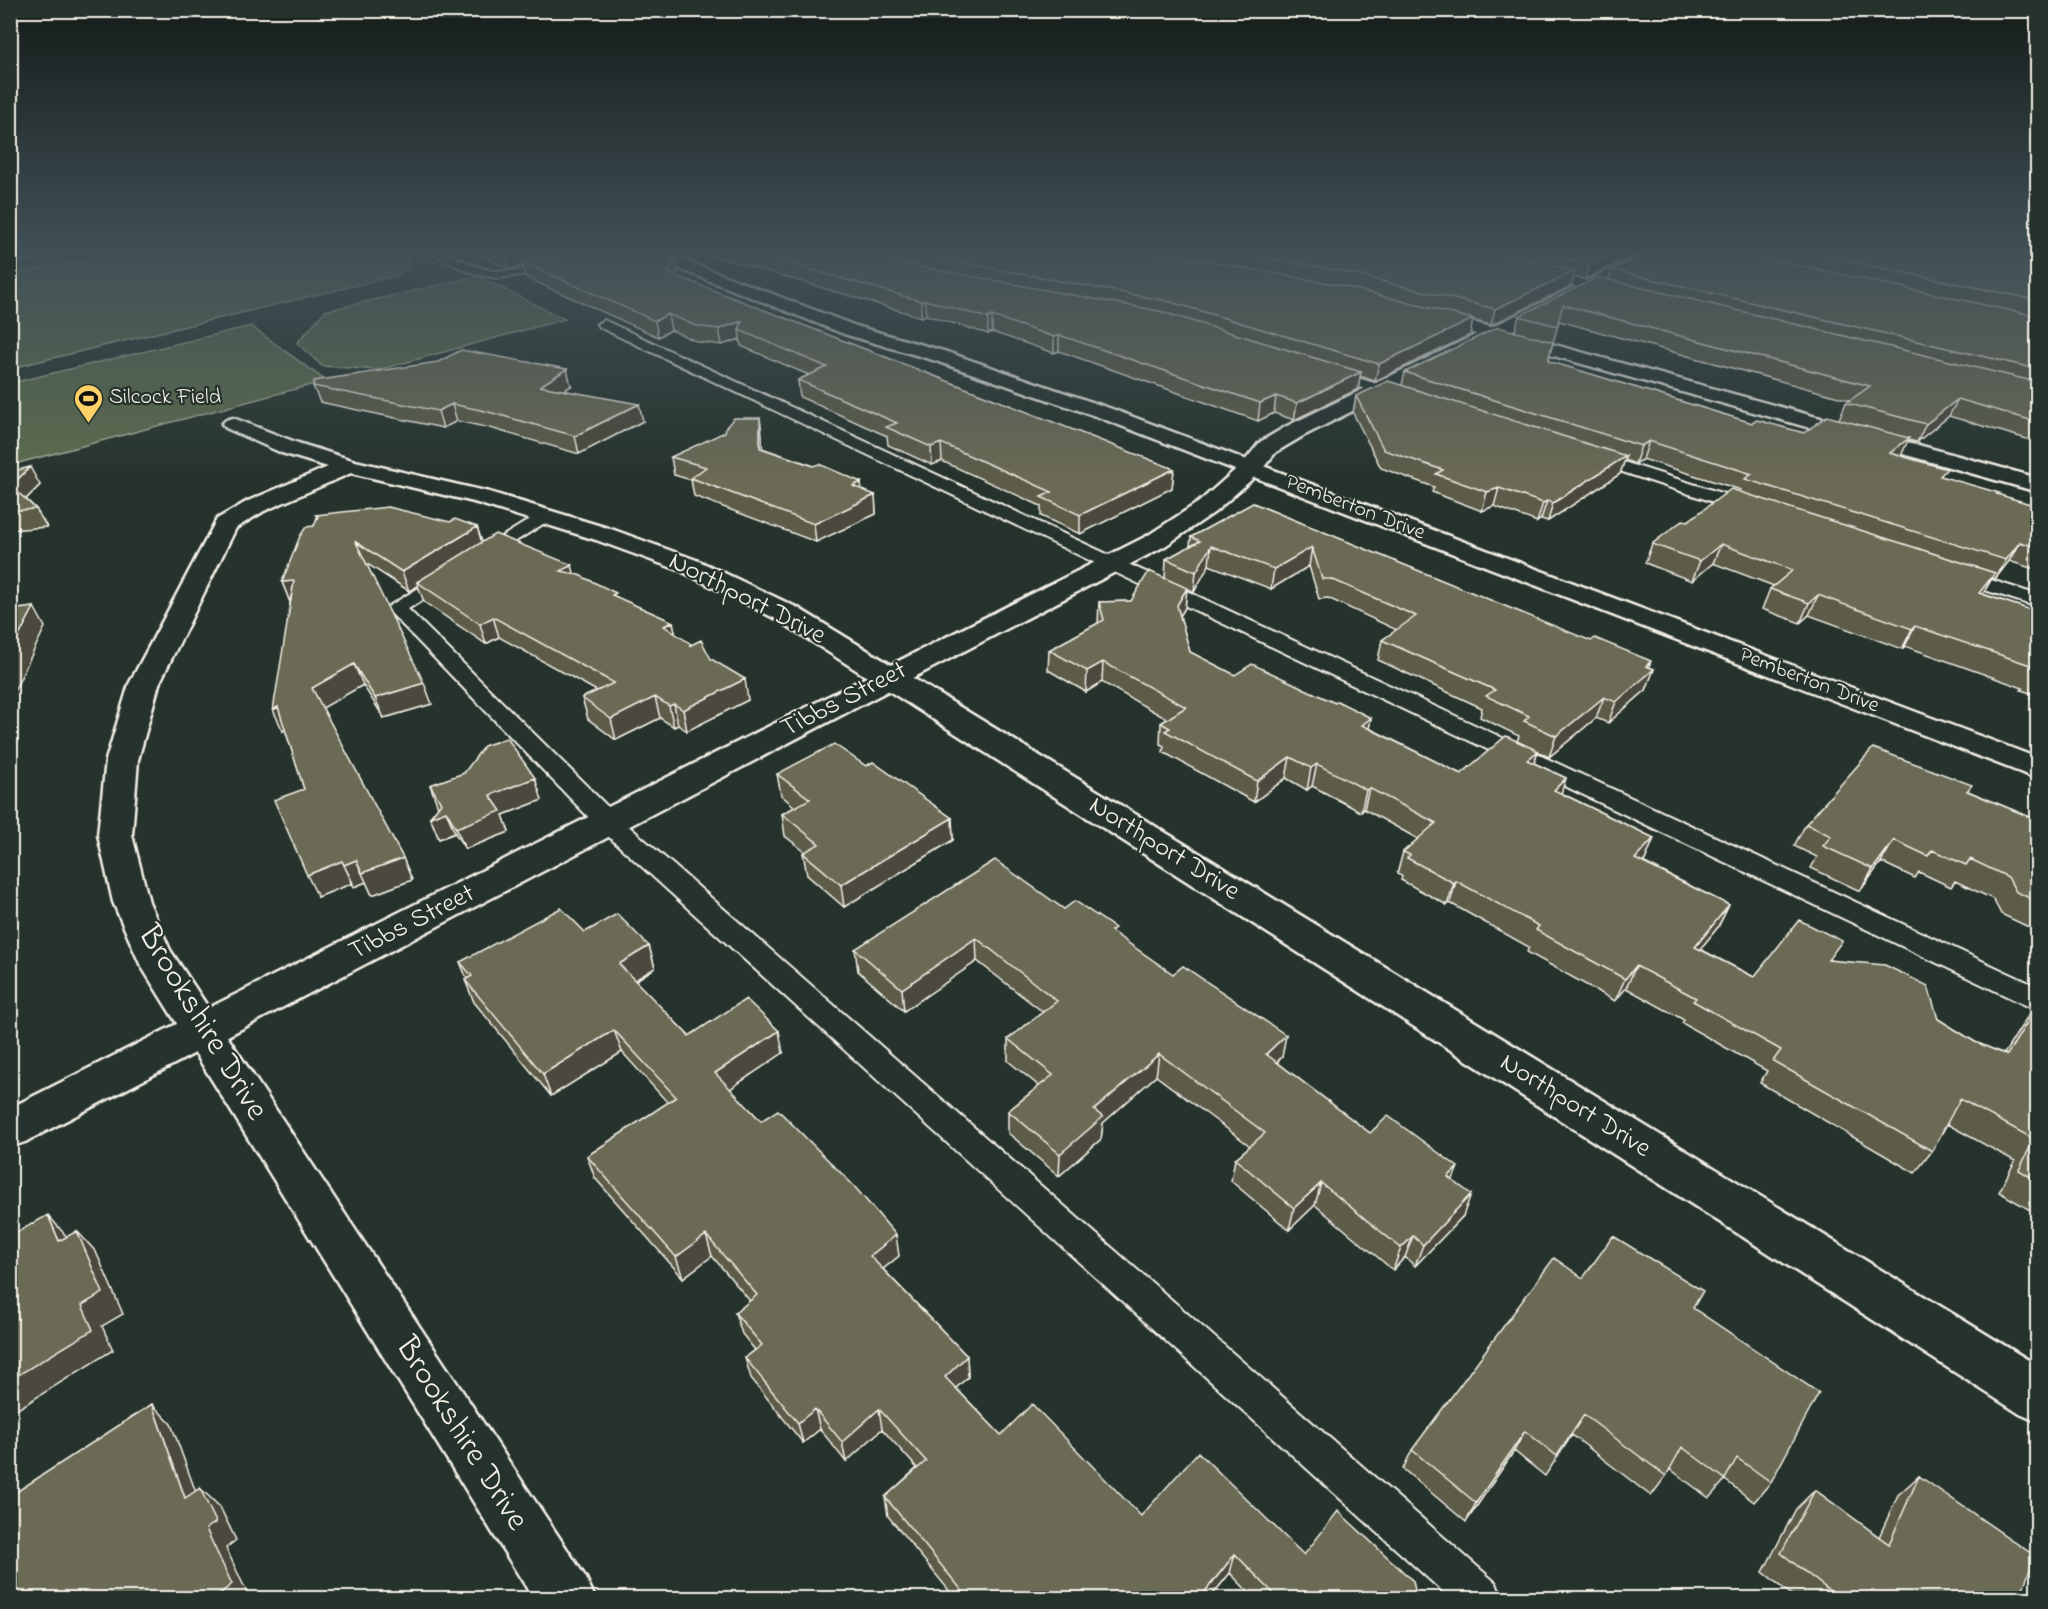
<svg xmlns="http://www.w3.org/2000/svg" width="2048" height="1609" viewBox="0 0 2048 1609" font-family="'Indie Flower',sans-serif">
  <rect width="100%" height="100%" fill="#26332d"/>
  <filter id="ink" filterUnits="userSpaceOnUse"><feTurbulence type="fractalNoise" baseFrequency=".0167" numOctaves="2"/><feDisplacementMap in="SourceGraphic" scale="12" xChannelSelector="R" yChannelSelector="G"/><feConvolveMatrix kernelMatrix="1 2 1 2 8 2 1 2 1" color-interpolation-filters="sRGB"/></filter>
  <g filter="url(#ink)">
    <path fill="#5c6c4e" stroke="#a8ae9b" stroke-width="1.5" d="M129,251H394C402,255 412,257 410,268L395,276L11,368V274Z
      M477,276L565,319L378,370L322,366L297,343L325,311Z
      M251,326L326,381L11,465V383Z"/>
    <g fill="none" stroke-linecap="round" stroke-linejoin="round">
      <defs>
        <path id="service" d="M429,251C454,251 471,269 496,271C537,274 575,251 616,251L546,272L496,278L466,271Z
          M1541,270L1617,288L1619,291L1613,295L1537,277V271Z
          M604,320L2038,987V1011L599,327L597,324Z
          M1329,369L1406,393L1408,396L1401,400L1324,376V370Z
          M1592,452L1756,504L1759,508L1756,512H1744L1586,460L1584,457L1586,454Z
          M545,510L554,515L551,519L486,560H474L471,556Z
          M1957,569L2038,595V607L1950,579L1948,575L1950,571Z
          M448,570L457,576L455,580L408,609L616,815L1496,1583L1502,1598H1450L598,827L386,608Z"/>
        <path id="minor" d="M668,254L856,326L947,352L1112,409L2038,758V779L1098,417L933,360L844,334L662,262L660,259L662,256Z
          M1428,310L2038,478V492L1422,319L1419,315Z
          M233,418L298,443L355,461L489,492L614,530L699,561L798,608L2038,1366V1422L2020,1414L778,620L681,571L596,540L474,502L351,473L264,511L236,528L159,684L138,760L132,835L149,902L170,950L586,1578L595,1598H533L140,964L113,902L98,835L106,760L129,684L217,519L248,501L328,467L282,453L226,428L222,424L226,420Z"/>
        <path id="tertiary" d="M1649,251H1669L1303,436L1276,452L1259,473L1215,512L1165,546L25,1142L10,1147V1108L1147,536L1199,502L1243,463L1260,442L1287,426Z"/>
      </defs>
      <use href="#service" stroke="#f4f1e8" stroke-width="4"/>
      <use href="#minor" stroke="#f4f1e8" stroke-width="5"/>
      <use href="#tertiary" stroke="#f4f1e8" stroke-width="5"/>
      <use href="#service" fill="#26332d" fill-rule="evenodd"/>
      <use href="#minor" fill="#26332d" fill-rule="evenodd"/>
      <use href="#tertiary" fill="#26332d" fill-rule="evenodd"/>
    </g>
    <path fill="#5c5b49" stroke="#f4f1e8" stroke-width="1.5" fill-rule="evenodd" d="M472,251H685L682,257L667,252L666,253L678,271L676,276L1174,469L1172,488L1080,534L1041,516V506L942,461L932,465L888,445L887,436L800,397L798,380L809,375L741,346L740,339L722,345L698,342L671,330L658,337L525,277L523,266L509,269Z
      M697,251H1644L1585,279L1574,277L1571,286L1491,325L1473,320L1470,335L1375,381L1360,376L1358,389L1294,420L1274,413L1258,421L1059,351L1054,353L992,332L988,334L926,315L921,317Z
      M1650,251H2037V442L1949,416L1917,442L1908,440L1900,456L1943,477L1998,495L2037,506V570L2009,561L1995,579L1992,578L1983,594L2037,612V701L2030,698L2033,694L2021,690L2023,688L1905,646L1902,649L1809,615L1800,623L1762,609L1770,589L1774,586L1713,563L1692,581L1645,563L1652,544L1688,521L1740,492L1741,490L1643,459L1635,464L1625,460L1620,474L1548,521L1541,519L1537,522L1494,506L1482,511L1432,492L1434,487L1381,468L1353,413L1356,396L1402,385L1405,372L1515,331L1519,316L1609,279L1612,270ZM1559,321L1850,400L1846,403L1839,419L1804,433L1752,423L1548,361Z
      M313,386H571L564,390L643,421L579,454L490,428L457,421L443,428L320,402Z
      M760,418L762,435V448L861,482V490L875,495L876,514L816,542L694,496L691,480L674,475L671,457Z
      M10,472L40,485L26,499L36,509L47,527L10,530Z
      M1253,503L1654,669L1646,690L1608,723L1596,718L1549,757L1538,752L1534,763L1566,778L1561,793L1654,838L1645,860L1643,862L1729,905L1718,927L1700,949L1754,977L1830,960L1938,1019L1975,1042L2004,1054L2026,1019L2037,1004V1214L1999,1192L2015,1161L1947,1124L1932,1151L1915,1173L1760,1083L1767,1071L1682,1023L1684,1020L1626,988L1615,1001L1527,952L1529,947L1450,903L1447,905L1401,880L1402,876L1397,874L1403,852L1418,839L1364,809L1361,812L1312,786L1307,790L1286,778L1254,802L1163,752L1164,746L1160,744L1161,723L1167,719L1102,682L1086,692L1048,670L1049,650L1098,623L1099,602L1131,601L1165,578L1166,559L1190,546L1191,537ZM1209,565L1271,589L1309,566L1319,599L1328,598L1397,630L1382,640L1378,660L1482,708L1480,717L1519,736L1517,741L1461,774L1369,728L1371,718L1335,703L1235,675L1190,652L1180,616L1185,608L1187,588L1194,592Z
      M316,515L450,522L477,527L482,542L574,574L616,597L673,622L675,634L711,659L748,700L687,731L678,725L674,727L660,718L616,740L588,719L582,698L597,691L499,637L486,644L424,602L418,586L409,591L366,563L432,704L384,718L363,685L322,708L403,858L412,880L372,895L366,882L354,887L353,883L318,897L304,789L285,729L283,731L290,602L282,582L314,526L317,518Z
      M866,766L952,818L953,840L844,907L807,875L803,853L805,852L785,836L782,814L795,807L781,795L777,774Z
      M430,785L542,800L503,815L509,832L465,849L455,833L439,839L430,817L438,807Z
      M1968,791L2037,820V931L2001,914L1993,899L1955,881L1951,887L1919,872L1915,878L1881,862L1860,891L1811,868L1817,857L1794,846L1806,824Z
      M1064,909L1114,934L1282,1057L1277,1062L1370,1133L1453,1180L1463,1216L1415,1266L1405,1257L1393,1270L1315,1205L1289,1230L1231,1181L1235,1159L1250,1146L1156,1076L1103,1123L1101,1139L1059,1176L1008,1133V1111L1039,1086L1008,1061V1039L1043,1012L977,961L904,1011L858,971L855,949Z
      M585,932L649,946L655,968L635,981L689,1036L783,1053L730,1089L761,1121L899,1256L883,1269L967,1356L968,1377L956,1388L1001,1435L1141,1516L1304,1555L1417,1599H1255L1230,1573L1209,1599H956L888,1516L885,1497L917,1468L882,1429L846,1462L820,1429L803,1443L751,1378L745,1358L755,1350L742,1334L735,1313L750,1301L712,1256L683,1278L595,1178L587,1156L668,1103L622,1052L551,1096L474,1002L465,980L467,979L460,962Z
      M1583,1278L1693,1308L1771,1482L1754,1502L1725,1480L1709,1498L1670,1469L1666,1476L1651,1496L1572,1435L1545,1476L1514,1451L1466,1522L1403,1469L1412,1450Z
      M1919,1476L2019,1599H1797L1763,1572L1796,1509L1815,1490L1879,1537L1898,1495Z"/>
    <path fill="#4b4a3c" stroke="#f4f1e8" stroke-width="1.5" d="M10,251H78L10,264Z
      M520,251H599L528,265L522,262L523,266L509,269L505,254Z
      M1618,251H1644L1585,279L1589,265Z
      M675,256L678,271L672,288L669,273Z
      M1575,271L1571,286L1491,325L1495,309Z
      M925,300L926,315L921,317V301Z
      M668,314L671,330L658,337L655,321Z
      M992,316V332L988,334V318Z
      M1473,319L1470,335L1375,381L1379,364Z
      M742,321L739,330L740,339L722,345L719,329Z
      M1059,335V351L1054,353V337Z
      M567,369L571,386L544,403L540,386Z
      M1361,372L1358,389L1294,420L1297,403Z
      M1276,396L1274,413L1258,421L1260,403Z
      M1958,399L1949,416L1917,442L1926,424Z
      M452,404L457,421L443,428L438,411Z
      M639,404L643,421L579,454L575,436Z
      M760,418L762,435L763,466L760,448Z
      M1909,438L1901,456L1890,453Z
      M1649,441L1643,459L1635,464L1641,446Z
      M941,443L942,461L932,465L931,447Z
      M1626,456L1620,474L1548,521L1553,503Z
      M30,467L40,485L21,504L11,486Z
      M1174,469L1172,488L1080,534V515Z
      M861,482L862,500L853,486Z
      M1499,488L1494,506L1482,511L1487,492Z
      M875,495L876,514L816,542L814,524Z
      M1547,501L1541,519L1537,522L1543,503Z
      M477,527L483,546L417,582L418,586L409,591L402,572Z
      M2020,542L2009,561L1995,579L2006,560Z
      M1721,544L1713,563L1692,581L1700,561Z
      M1211,546L1209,565L1194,592L1196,572Z
      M1312,547L1309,566L1271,589L1274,569Z
      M572,565L577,585L561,571Z
      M1995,573L1984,592L1968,613L1979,593Z
      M294,581L290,602L282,582Z
      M1187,588L1185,608L1175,624L1177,605Z
      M1818,595L1809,615L1800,623L1809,603Z
      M34,607L45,627L10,700V653Z
      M493,617L499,637L486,644L480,624Z
      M673,622L677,642L664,626Z
      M1915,626L1905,646L1902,649L1912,629Z
      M1651,661L1645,677L1654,669L1646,690L1608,723L1616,702L1646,666Z
      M1103,662L1102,682L1086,692L1087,671Z
      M354,664L363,685L321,709L312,688Z
      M745,679L748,700L687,731L683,710Z
      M424,683L432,704L384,718L375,698Z
      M655,697L660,718L616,740L611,719Z
      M1604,697L1596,718L1549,757L1556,736Z
      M674,704L678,725L674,727L669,706Z
      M278,707L288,728L283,731L273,710Z
      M1371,718L1367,739L1362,725Z
      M1538,751L1531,772L1527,760Z
      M1290,757L1286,778L1254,802L1257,781Z
      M1317,764L1312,786L1307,790L1311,768Z
      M535,778L542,800L503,815L509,832L465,849L456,828L490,795Z
      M1566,778L1559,800L1554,790Z
      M1369,788L1364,809L1361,812L1366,790Z
      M446,811L455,833L439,839L430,817Z
      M952,818L953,840L844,907L841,885Z
      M1654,838L1645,860L1626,881L1635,859Z
      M1894,840L1881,862L1860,891L1873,869Z
      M403,858L412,880L372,895L362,873Z
      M356,860L366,882L354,887L344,865Z
      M342,861L353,883L318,897L307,875Z
      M1456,881L1450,903L1447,905L1454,883Z
      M1729,905L1718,927L1684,969L1695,947Z
      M976,938L977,961L904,1011L902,989Z
      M649,946L655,968L625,986L619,964Z
      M1636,966L1626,988L1615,1001L1625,979Z
      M614,1030L622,1052L551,1096L543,1074Z
      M779,1031L783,1053L721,1095L715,1073Z
      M1286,1035L1282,1057L1262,1076L1266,1054Z
      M1159,1054L1156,1076L1103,1123L1101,1139L1059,1176L1060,1154L1094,1110Z
      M1458,1167L1449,1189L1448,1177Z
      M1321,1183L1315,1205L1289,1230L1294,1208Z
      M1471,1194L1463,1216L1415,1266L1423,1245Z
      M48,1215L67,1237L59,1241Z
      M10,1227L16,1233L10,1244Z
      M77,1231L96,1252L123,1314L102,1326L113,1350L10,1414V1380L82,1305Z
      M706,1235L712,1256L683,1278L676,1257Z
      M896,1235L899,1256L873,1277L870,1256Z
      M1413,1236L1405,1257L1393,1270L1401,1248Z
      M967,1356L968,1377L946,1397L945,1377Z
      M152,1404L171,1424L205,1517L185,1498Z
      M815,1409L820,1429L803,1443L798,1423Z
      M879,1409L882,1429L846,1462L842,1442Z
      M1525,1431L1514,1451L1466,1522L1476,1503Z
      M200,1488L220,1507L236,1540L226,1548L250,1599H213L206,1529Z
      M1235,1554L1230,1573L1209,1599H1199Z"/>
    <path fill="#6b6a55" stroke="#f4f1e8" stroke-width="1.5" d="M498,251H520L505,254Z
      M572,251H662L675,256L669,273L1174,469L1080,515L1041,497L1052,492L941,443L931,447L886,427L897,423L798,380L827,367L739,330L742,321L719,329L696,326L668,314L655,321L522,262L543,259Z
      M745,251H870L905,264L1159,311L1361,372L1297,403L1276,396L1260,403L1059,335L1054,337L992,316L988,318L925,300L921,301Z
      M902,251H1151L1339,285L1473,319L1379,364L1167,301L909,253Z
      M1229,251H1490L1575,271L1495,309L1340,271Z
      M1531,251H1618L1589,265Z
      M1650,251H1732L2037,316V369L1612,270Z
      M1799,251H2001L2037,259V300Z
      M1598,277L2037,382V422L1958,399L1926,424L1846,403L1870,386L1563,305L1557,326L1519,316Z
      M1498,327L1553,342L1548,361L1752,423L1757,420L1804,433L1827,416L1909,438L1890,453L1947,469L1940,476L1999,493L1997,494L2037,506V548L2020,542L2006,560L1745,479L1752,474L1649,441L1641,446L1405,372Z
      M461,350L567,369L540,386L639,404L575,436L485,411L452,404L438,411L313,386L314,381L438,362Z
      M1388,381L1626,456L1553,503L1547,501L1543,503L1499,488L1487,492L1436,474L1443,470L1384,450L1356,396Z
      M734,418H760V448L813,466L819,464L861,482L853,486L875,495L814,524L691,478L706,467L671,457L725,432L726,427Z
      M30,467L11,486L36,509L10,511V472Z
      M1731,489L1995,573L1979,593L2037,612V671L2034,670L2036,667L1915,626L1912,629L1818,595L1809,603L1770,589L1793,570L1721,544L1700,561L1652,544L1683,520L1688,521Z
      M1253,503L1591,641L1595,638L1651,661L1646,666L1654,669L1616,702L1604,697L1556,736L1524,721L1529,716L1486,696L1495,690L1382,640L1416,616L1331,579H1322L1312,547L1274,569L1211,546L1196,572L1166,559L1200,541L1191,537Z
      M388,507L450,522L455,519L477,527L402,572L356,542L424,683L375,698L354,664L312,688L403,858L362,873L356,860L344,865L342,861L307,875L274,800L304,789L278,707L273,710L294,581L282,582L300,536L306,527L314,526L318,516L316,515Z
      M495,534L572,565L561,571L579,575L616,593L612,595L673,622L664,626L691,644L689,646L701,640L711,659L745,679L683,710L674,704L669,706L655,697L611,719L582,698L614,683L493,617L480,624L417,582Z
      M1149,571L1187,588L1177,605L1190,652L1235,675L1252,664L1335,703L1337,701L1371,718L1362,725L1461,774L1506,736L1538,751L1527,760L1566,778L1554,790L1654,838L1635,859L1729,905L1695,947L1754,977L1799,920L1842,941L1828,960L1885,965L1928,986L1938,1019L1975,1042L2007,1055L2037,1006V1181L2019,1170L2034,1139L1960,1099L1932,1151L1773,1061L1781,1050L1693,1001L1696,998L1636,966L1625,979L1536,930L1539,926L1456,881L1454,883L1407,858L1410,855L1403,852L1436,823L1369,788L1366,790L1317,764L1311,768L1290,757L1257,781L1165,731L1170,728L1161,723L1186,707L1103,662L1087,671L1049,650L1104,620L1099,602L1131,601Z
      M34,607L10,653V610Z
      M507,738L535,778L490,795L501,811L456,828L446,811L430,817L441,803L430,785L464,773L484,746Z
      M834,744L866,766L873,762L952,818L841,885L803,853L819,844L782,814L810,799L777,774Z
      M1873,748L1972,785L1967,791L2037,820V901L2016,892L2008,877L1970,859L1966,865L1932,850L1928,856L1894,840L1873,869L1823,846L1831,836L1806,824Z
      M995,860L1064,909L1075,901L1115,928L1111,931L1173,974L1183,966L1286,1035L1266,1054L1370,1133L1388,1116L1458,1167L1448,1177L1471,1194L1423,1245L1413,1236L1401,1248L1321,1183L1294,1208L1235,1159L1265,1133L1159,1054L1094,1110L1103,1117L1060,1154L1008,1111L1053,1075L1008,1039L1057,1001L976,938L902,989L855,949Z
      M561,908L585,932L617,914L649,946L619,964L689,1036L746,999L779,1031L715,1073L761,1121L778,1110L854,1186L896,1235L870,1256L967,1356L945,1377L1001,1435L1032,1404L1141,1516L1198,1452L1304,1555L1338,1511L1413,1581L1417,1599H1279L1235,1554L1199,1599H969L885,1497L926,1461L879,1409L842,1442L815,1409L798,1423L745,1358L762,1345L735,1313L757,1295L706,1235L676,1257L587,1156L676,1097L614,1030L543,1074L465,980L472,976L460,962Z
      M48,1215L59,1241L77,1231L103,1293L82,1305L93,1330L10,1380V1236Z
      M1613,1236L1703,1291L1693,1308L1819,1393L1771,1482L1737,1458L1725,1479L1682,1447L1666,1476L1584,1415L1557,1456L1525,1431L1476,1503L1412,1450L1554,1258L1583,1278Z
      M152,1404L185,1498L200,1488L216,1522L206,1529L232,1584L213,1599H10V1496Z
      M1919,1476L2035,1556L2019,1599H1840L1781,1553L1815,1490L1889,1544Z"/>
  </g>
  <linearGradient id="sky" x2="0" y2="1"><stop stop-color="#151c19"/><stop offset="0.53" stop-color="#415057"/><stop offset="1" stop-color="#415057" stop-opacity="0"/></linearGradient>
  <rect width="2048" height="476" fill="url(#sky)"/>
  <defs>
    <symbol id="stadium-pin" viewBox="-11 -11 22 30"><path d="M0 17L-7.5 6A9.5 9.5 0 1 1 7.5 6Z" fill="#ffd166" stroke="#26332d"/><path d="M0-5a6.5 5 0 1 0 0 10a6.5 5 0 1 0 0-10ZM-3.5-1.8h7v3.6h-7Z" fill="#111"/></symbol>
  </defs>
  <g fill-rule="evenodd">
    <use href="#stadium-pin" x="72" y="382" width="33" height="45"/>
  </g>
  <g text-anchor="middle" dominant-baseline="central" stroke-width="4.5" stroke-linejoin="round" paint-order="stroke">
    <g font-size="22" fill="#f4f1e8" stroke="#26332d" text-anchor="start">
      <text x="109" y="398">Silcock Field</text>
    </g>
    <g font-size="22" fill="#f4f1e8" stroke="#26332d">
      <text transform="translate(1355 508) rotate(21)">Pemberton Drive</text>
      <text transform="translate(1809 681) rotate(21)">Pemberton Drive</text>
    </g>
    <g font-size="27" fill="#f4f1e8" stroke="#26332d">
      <text transform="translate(747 599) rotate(27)">Northport Drive</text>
      <text transform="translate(844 700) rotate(-27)">Tibbs Street</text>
      <text transform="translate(1164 849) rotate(32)">Northport Drive</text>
      <text transform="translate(412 923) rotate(-27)">Tibbs Street</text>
      <text transform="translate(1575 1106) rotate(32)">Northport Drive</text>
    </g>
    <g font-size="33" fill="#f4f1e8" stroke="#26332d">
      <text transform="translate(202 1023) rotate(59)">Brookshire Drive</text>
      <text transform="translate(461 1434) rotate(58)">Brookshire Drive</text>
    </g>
  </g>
  <rect width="2048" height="1609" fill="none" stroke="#26332d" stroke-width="36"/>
  <rect x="18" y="18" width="2012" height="1573" fill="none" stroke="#f4f1e8" stroke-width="2" filter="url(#ink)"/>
</svg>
